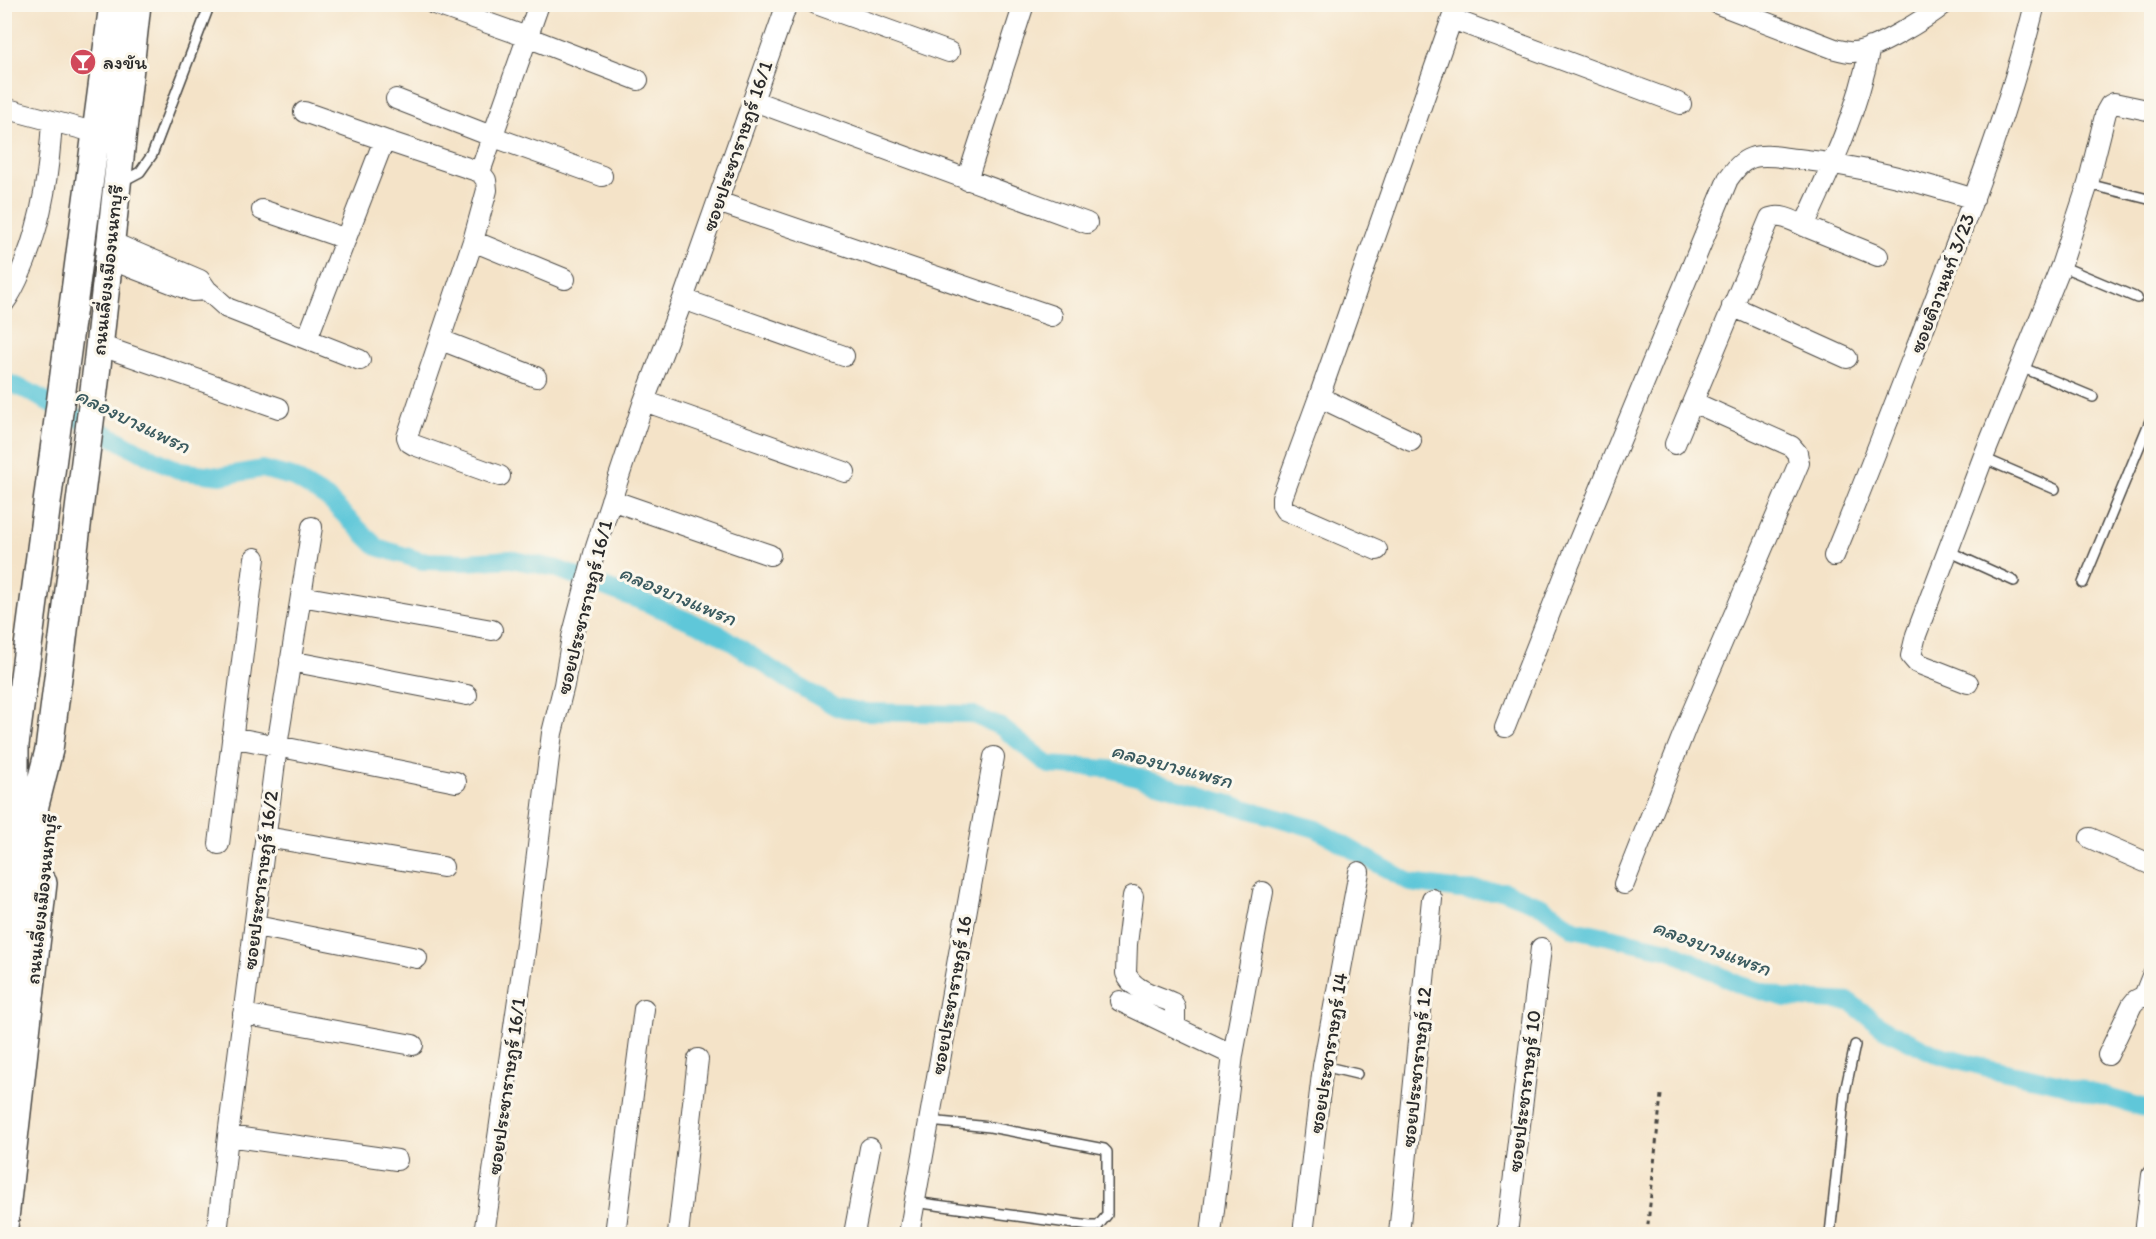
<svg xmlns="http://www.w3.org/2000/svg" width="2156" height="1239" viewBox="0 0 2156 1239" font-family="Itim,'Playpen Sans Thai',sans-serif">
  <rect width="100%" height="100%" fill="#fbf7ec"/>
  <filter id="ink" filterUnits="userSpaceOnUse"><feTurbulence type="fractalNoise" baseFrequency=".0167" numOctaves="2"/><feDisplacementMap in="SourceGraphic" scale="12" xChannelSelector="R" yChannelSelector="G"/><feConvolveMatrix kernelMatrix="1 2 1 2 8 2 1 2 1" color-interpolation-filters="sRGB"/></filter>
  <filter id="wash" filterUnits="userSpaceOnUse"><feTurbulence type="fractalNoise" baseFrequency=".008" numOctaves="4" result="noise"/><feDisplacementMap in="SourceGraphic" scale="24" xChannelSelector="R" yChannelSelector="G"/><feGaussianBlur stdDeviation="1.35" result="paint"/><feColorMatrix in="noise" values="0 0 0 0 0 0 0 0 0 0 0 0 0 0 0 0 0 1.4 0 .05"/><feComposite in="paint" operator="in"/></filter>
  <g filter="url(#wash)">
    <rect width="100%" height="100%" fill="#f4e3c8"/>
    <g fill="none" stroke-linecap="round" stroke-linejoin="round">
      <path stroke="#5ec7d9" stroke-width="18" d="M4,381L28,391L136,450L180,471L221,476L262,469L292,477L327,498L377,547L422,561L467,562L510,559L555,568L646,603L718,633L788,680L836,707L866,712L971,714L1001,727L1049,765L1109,769L1316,829L1411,883L1460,890L1504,891L1542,906L1574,929L1669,950L1740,985L1786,998L1850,1002L1883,1028L1933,1053L1988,1068L2062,1084L2152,1110"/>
    </g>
  </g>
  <g filter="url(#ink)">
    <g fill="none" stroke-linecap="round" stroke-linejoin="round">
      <defs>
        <path id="service" d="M123,181L140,172L152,155L210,4
          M2088,184L2152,200
          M2061,266L2137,298
          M2021,367L2093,397
          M1983,458L2055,489
          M1948,551L2014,581
          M2083,583L2152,416
          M1323,1066L1357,1074
          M914,1202L1090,1226H1098L1107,1215V1152L1104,1149L990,1127L929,1121
          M1830,1234L1845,1092L1855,1045"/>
        <path id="minor" d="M434,4L527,37L638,80
          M816,4L949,52
          M1718,4L1835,49C1841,50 1847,53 1853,52C1874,51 1927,18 1944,4
          M1452,19L1681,104
          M1870,47C1858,111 1831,168 1804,226L1878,256
          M396,99L491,136L602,176
          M754,101L1087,223
          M4,108L97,133
          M304,112L384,140
          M967,180L1024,4
          M718,202L1052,316
          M262,210L346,239
          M473,241L565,279
          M111,242L200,280L207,290L227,308L360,360
          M109,259L192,291L207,290
          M683,299L844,356
          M4,303C14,290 19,276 25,262C43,216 49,170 52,122
          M1732,306L1847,358
          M307,339L384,140L480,172
          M441,340L536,377
          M99,345L279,408
          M1319,397L1282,498V505L1285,510L1377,550
          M644,401L845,472
          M1411,441L1319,397L1457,4
          M1675,444L1770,218C1783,214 1793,221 1804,226
          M500,476L414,445L409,442L407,437L473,241L487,190L486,180L480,172L539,4
          M611,500L770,555
          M1834,556C1869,472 1901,387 1934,302C1972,204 2010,107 2035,4
          M301,596L492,630
          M290,661L467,695
          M1968,683L1917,663L1911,656L1916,635L1983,458L2061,266L2088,184L2106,112L2110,105L2114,103L2152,111
          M1505,727L1568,567L1728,179C1735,170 1740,162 1751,158C1765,153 1783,158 1798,159C1861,166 1913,180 1974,199
          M232,737L456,782
          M266,837L443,867
          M2090,838L2152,865
          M219,844L255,558
          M1624,884L1688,722L1799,463L1797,453L1791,446L1693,402
          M1133,896L1127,944L1126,973C1132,991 1157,995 1173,1003L1175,1008V1027
          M256,926L417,958
          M2144,996L2152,976
          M1120,1001L1233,1055
          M243,1014L413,1045
          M2108,1055L2132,1005L2136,1000L2144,996L2152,999
          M228,1136L397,1160
          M217,1234L228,1136L277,746L312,527
          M484,1234L525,951L552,733L564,685L572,637L596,546L644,401L683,299L787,4
          M615,1234L644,1009
          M678,1234L698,1059
          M854,1234L870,1148
          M909,1234L994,757
          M1211,1234L1233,1055L1263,892
          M1303,1234L1323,1066L1359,872
          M1399,1234L1432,899
          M1507,1234L1541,948
          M2145,1234L2152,1175"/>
        <path id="secondary" d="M4,888L15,807V745L113,4
          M4,1050L35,805L49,750L97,366L137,4
          M4,1227L43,883"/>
      </defs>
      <use href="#service" stroke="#494743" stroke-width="12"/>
      <use href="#minor" stroke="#494743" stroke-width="22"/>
      <use href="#secondary" stroke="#494743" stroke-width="30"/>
      <path stroke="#494743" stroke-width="3" stroke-dasharray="4.5 4.5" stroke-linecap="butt" d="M1647,1234L1661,1095"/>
      <use href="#service" stroke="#fff" stroke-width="9"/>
      <use href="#minor" stroke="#fff" stroke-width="20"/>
      <use href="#secondary" stroke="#fff" stroke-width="27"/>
    </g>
  </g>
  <defs>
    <symbol id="bar-disc" viewBox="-11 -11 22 22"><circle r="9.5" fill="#d1495b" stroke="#fbf7ec"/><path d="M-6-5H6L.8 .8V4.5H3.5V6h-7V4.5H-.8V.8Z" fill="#fff"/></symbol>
  </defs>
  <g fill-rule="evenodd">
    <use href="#bar-disc" x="68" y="47" width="30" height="30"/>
  </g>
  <g text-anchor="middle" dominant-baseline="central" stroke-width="6" stroke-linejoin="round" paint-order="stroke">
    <g font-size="20" fill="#2b2b2b" stroke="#fbf7ec" text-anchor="start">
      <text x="103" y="62">ลงขัน</text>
    </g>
    <g font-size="20" fill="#2b2b2b" stroke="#fbf7ec">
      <text transform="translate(737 146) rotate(-71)">ซอยประชาราษฎร์ 16/1</text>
      <text transform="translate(107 270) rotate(-84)">ถนนเลี่ยงเมืองนนทบุรี</text>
      <text transform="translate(1942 283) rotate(-69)">ซอยติวานนท์ 3/23</text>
      <text transform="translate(584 607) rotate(-76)">ซอยประชาราษฎร์ 16/1</text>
      <text transform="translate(260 880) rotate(-83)">ซอยประชาราษฎร์ 16/2</text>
      <text transform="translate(41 899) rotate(-84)">ถนนเลี่ยงเมืองนนทบุรี</text>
      <text transform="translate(951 995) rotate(-80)">ซอยประชาราษฎร์ 16</text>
      <text transform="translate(1328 1053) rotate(-81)">ซอยประชาราษฏร์ 14</text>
      <text transform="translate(1416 1067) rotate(-84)">ซอยประชาราษฏร์ 12</text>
      <text transform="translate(506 1086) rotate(-82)">ซอยประชาราษฎร์ 16/1</text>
      <text transform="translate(1524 1091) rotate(-83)">ซอยประชาราษฏร์ 10</text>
    </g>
    <g font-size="21" font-style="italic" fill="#3a5a5f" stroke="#fbf7ec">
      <text transform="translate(133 420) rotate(26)">คลองบางแพรก</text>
      <text transform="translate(678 595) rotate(23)">คลองบางแพรก</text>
      <text transform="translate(1172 765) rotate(15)">คลองบางแพรก</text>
      <text transform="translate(1712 947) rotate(21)">คลองบางแพรก</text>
    </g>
  </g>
  <rect width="2156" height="1239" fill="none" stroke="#fbf7ec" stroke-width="24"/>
</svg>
